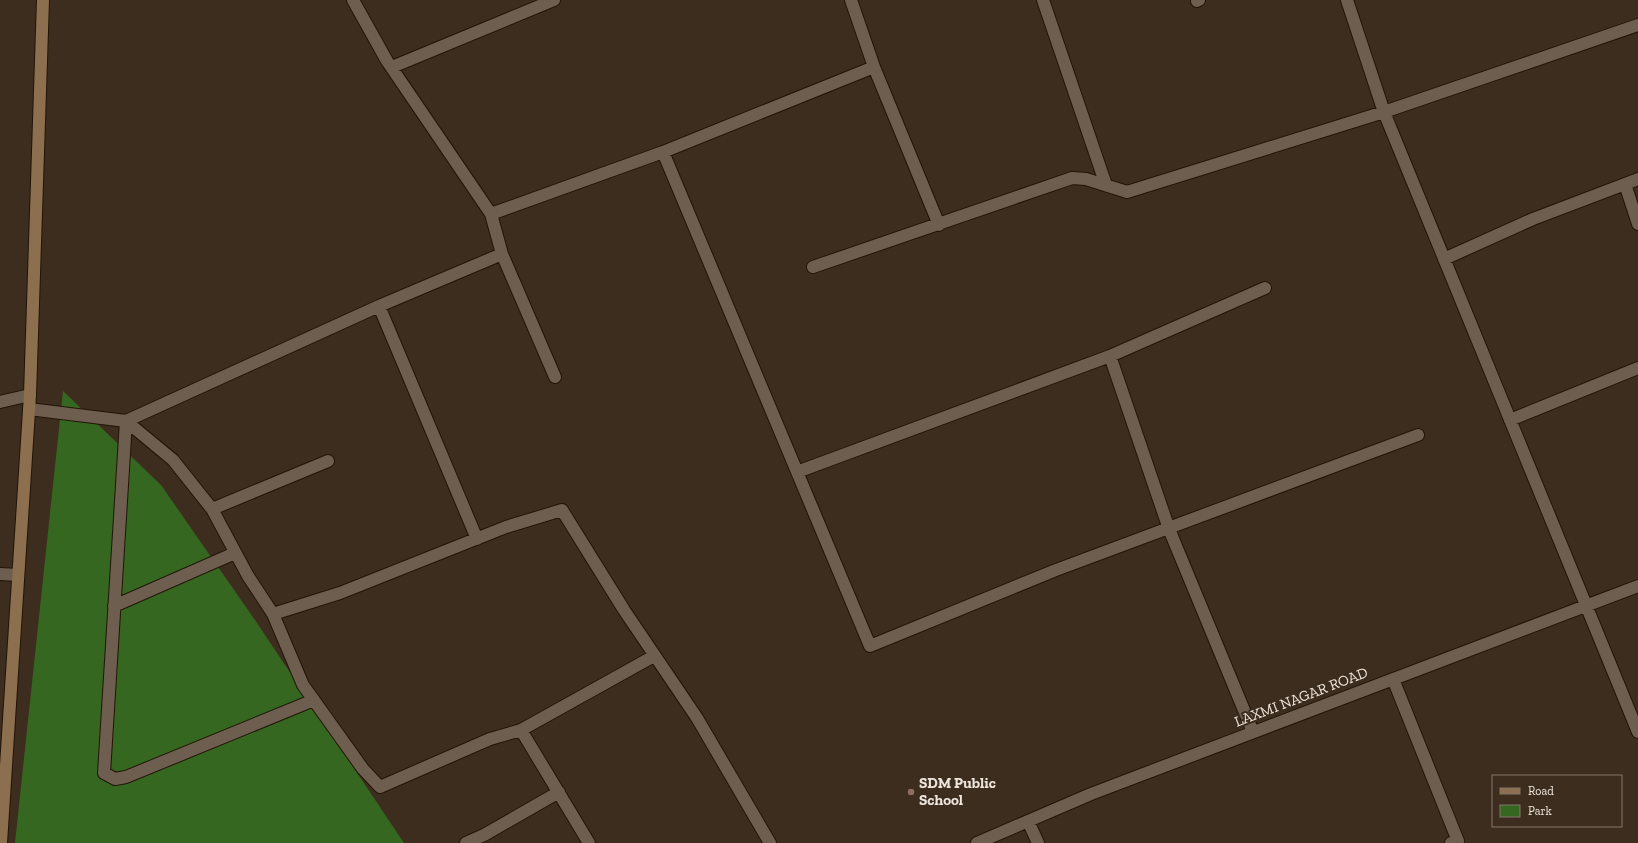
<svg xmlns="http://www.w3.org/2000/svg" width="1638" height="843" viewBox="0 0 1638 843" font-family="'Zilla Slab',serif">
  <rect width="100%" height="100%" fill="#3c2d1f"/>
  <path fill="#366721" d="M63,391L161,485L257,623L404,843H15Z"/>
  <g fill="none" stroke-linecap="round" stroke-linejoin="round">
    <defs>
      <path id="street" d="M353,0L387,61L491,214L502,254L555,377
        M851,0L874,67L939,225
        M1043,0L1106,185
        M1347,0L1384,112L1638,732
        M1197,1L1199,0
        M392,67L554,0
        M663,152L870,646L1056,570L1418,435
        M1625,184L1638,224
        M491,214L663,152L874,67
        M1444,259L1533,219L1638,179
        M813,267L1072,178L1086,179L1127,192L1384,112L1638,25
        M379,306L477,539
        M1110,356L1265,288
        M0,402L30,395
        M29,409L126,421L379,306L502,254
        M1510,420L1638,368
        M126,421L173,460L212,509L248,576L273,614L340,593L506,527L562,510L624,610L697,718L770,843
        M126,421L104,773L115,779L126,777L314,700
        M797,472L1110,356L1169,529L1253,732
        M212,509L328,461
        M0,574L18,575
        M114,606L235,553
        M273,614L303,685L363,769L380,787L490,739L521,730L654,656
        M1393,679L1458,841L1451,843
        M521,730L589,843
        M1028,821L1038,843
        M466,843L484,835L559,792
        M977,843L1091,794L1638,586"/>
      <path id="secondary" d="M1,843L30,395L43,0"/>
    </defs>
    <use href="#street" stroke="#221508" stroke-width="14"/>
    <use href="#secondary" stroke="#221508" stroke-width="14"/>
    <use href="#street" stroke="#6e5e4f" stroke-width="12"/>
    <use href="#secondary" stroke="#8c6f4f" stroke-width="12"/>
  </g>
  <circle fill="#8d6e63" stroke="#3c2d1f" stroke-width="1.5" cx="911" cy="792" r="4"/>
  <g text-anchor="middle" dominant-baseline="central" stroke-width="4" stroke-linejoin="round" paint-order="stroke">
    <g font-size="15" fill="#eee5dc" stroke="#3c2d1f">
      <text transform="translate(1301 697) rotate(-21)">LAXMI NAGAR ROAD</text>
    </g>
    <g font-size="15" font-weight="bold" fill="#eee5dc" stroke="#3c2d1f" text-anchor="start">
      <text x="919" y="783">SDM Public<tspan x="919" dy="17">School</tspan></text>
    </g>
  </g>
  <rect x="1492" y="775" width="130" height="52" fill="#3c2d1f" stroke="#83776b"/>
  <rect x="1500" y="788" width="20" height="6" fill="#8c6f4f" stroke="#83776b"/>
  <text x="1528" y="795" font-size="12" fill="#eee5dc">Road</text>
  <rect x="1500" y="805" width="20" height="12" fill="#366721" stroke="#83776b"/>
  <text x="1528" y="815" font-size="12" fill="#eee5dc">Park</text>
</svg>
